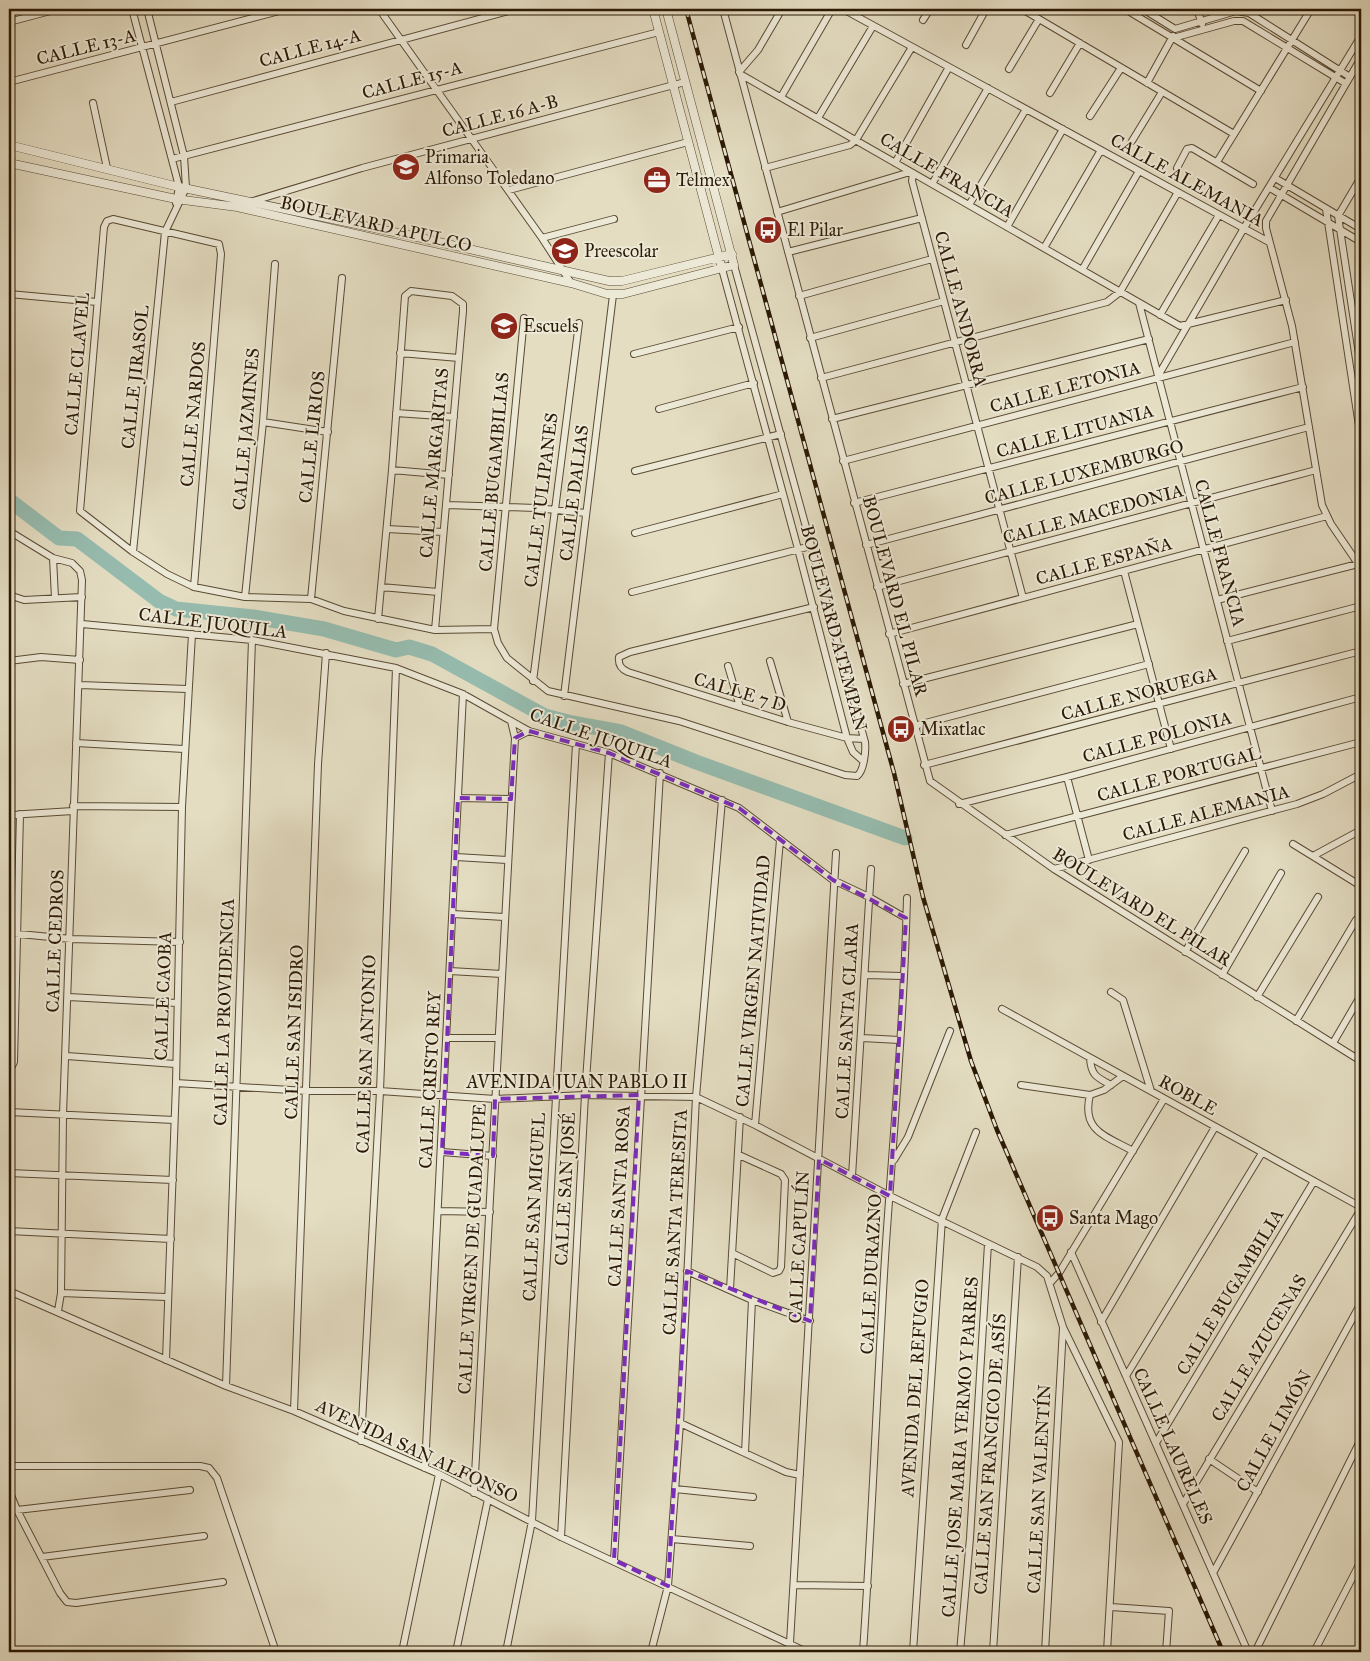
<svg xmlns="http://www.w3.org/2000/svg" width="1370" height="1661" viewBox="0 0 1370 1661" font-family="'IM FELL Great Primer',serif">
  <rect width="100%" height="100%" fill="#e4ddc2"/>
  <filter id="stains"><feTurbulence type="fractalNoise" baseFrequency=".004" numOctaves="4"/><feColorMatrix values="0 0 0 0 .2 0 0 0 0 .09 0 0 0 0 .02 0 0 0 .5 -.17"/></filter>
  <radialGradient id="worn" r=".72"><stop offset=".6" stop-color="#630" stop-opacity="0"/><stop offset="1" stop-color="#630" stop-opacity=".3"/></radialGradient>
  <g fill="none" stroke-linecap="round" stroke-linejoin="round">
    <path stroke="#96bcaf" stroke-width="15" d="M9,500L59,538L77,539L159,601L176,609L253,617L324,629L396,650L409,647L432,654L545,716L572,723L621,732L696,762L905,838"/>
    <defs>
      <path id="minor" d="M132,9L176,175L179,187L176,203
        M379,9L542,238L571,283
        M723,9L930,781L1054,869L1361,1061
        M843,9L1269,242
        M1022,9L1234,134
        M1125,9L1173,38L1234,21H1243L1345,83
        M1143,9L1175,29L1236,11L1249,13L1350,77
        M1197,9L1202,24
        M923,20L930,9
        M9,22L58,9
        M1173,38L1261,91
        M966,45L986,9
        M1361,58L1266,221V228L1292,326L1322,505L1331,524L1361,568
        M1009,69L1039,19
        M739,72L758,50L782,9
        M740,74L1180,326L1286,300
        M9,82L287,9
        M1147,83L1173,36
        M1050,93L1080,43
        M781,97L832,9
        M171,102L516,9
        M93,103L107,168
        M1090,116L1121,68
        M818,118L873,26
        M1132,141L1162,92
        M172,159L659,32
        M1217,162L1311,9
        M895,163L949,67
        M765,168L850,145L856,140L912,47
        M1177,168L1187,149L1192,148L1253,184
        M913,173L912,181L1023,598
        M1361,177L1338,216L1361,367
        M1275,178L1361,229
        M932,184L988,88
        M1270,188L1361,242
        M509,190L688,142
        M250,202L362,168L685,82
        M969,205L1026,109
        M1326,209L1361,439
        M777,212L910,172
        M1007,227L1063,129
        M542,238L614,219
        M1044,248L1101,150
        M788,252L922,218
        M722,269L798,549L847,738L853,752L862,760
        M1082,270L1139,171
        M9,294L97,302
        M799,296L932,259
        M1139,303L1272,811
        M1160,315L1219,215
        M524,318L494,629L498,643L507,658L548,691L679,721L845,775L857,776C864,771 866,751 865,742L734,265
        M810,338L944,301
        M400,353L459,358
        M634,354L739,327
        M1158,376L1244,228L1361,36
        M821,378L1107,302L1120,292L1178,192
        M659,409L754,383
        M396,413L454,417
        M832,419L1149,339
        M263,422L328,432
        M843,461L1295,342
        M392,470L449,475
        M635,471L781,434
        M854,503L1303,387
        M447,505L536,508L586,513
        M387,529L443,532
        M9,531L53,558L72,563L80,571L82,580L63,1115L61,1293L58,1311
        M635,533L783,494
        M866,545L1309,427
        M133,552L165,232L186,188L184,156L147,9
        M53,558L55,598
        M1124,571L1171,749
        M194,587L221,254L219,244L113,219L107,221L104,227L80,511L133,552L167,574L194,587L245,597L311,599L344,611L435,630L494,629
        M381,587L438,592
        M877,587L1316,470
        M632,592L811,546
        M9,595L24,600L82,597
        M245,597L263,422L275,264
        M311,599L342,278
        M1217,600L1358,564
        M814,607L630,652L619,657C618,665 621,669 628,672L788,722L847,738L864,739
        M378,619L392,470L405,296L411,291L452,296L463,304V311L435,630
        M82,624L252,640L396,668L463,694L529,731L609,753L739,808L833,880L869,897L906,918
        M889,634L1327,516
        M1227,641L1361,606
        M9,661L41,657L80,660
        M770,661L788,722
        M728,666L740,707
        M533,681L579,323
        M903,684L1138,624
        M80,685L187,689
        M564,696L613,295
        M914,726L1149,664
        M515,738L529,731
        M76,743L184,749
        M924,765L1361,651
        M1067,777L1089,860
        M458,798L511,799
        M959,804L1067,777L1361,697
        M73,806L182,807
        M9,815L73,811
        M1005,835L1361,742
        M1293,844L1361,886
        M1313,856L1361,830
        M456,857L507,860
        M1054,869L1297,804L1323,794L1361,774
        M453,914L504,917
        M9,933L71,939L180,942
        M1185,952L1245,851
        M450,971L502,974
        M866,975L902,976
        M1222,975L1281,873
        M1111,992L1123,1000L1151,1091
        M69,997L177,1003
        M1257,997L1318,897
        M1002,1009L1361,1207
        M1296,1021L1356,920
        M447,1038H497
        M862,1038L899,1040
        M1333,1043L1361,995
        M67,1056L175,1064
        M1090,1058C1091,1075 1096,1077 1111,1085
        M9,1072L14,1062L20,814
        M176,1083L307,1091H380L495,1099L585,1095L696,1097L755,1125L890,1196L1037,1267L1047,1276L1063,1327L1119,1442L1107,1652
        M1021,1085L1090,1095L1104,1090L1123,1076
        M1090,1095C1081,1131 1106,1136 1133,1151
        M9,1112L174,1120
        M755,1125L780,840
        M442,1152L493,1156
        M894,1160L908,1137L950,1031
        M9,1173L173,1180
        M852,1176L871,869
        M439,1211L490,1212
        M9,1231L171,1239
        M1071,1252L1248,1652
        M732,1253L773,1273L779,1271L781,1267L785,1180L781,1174L739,1155
        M687,1271L752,1300L810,1321
        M1050,1283L1059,1273L1164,1099
        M730,1289L740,1117
        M9,1291L226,1386L294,1411L439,1474L561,1537L807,1652
        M61,1293L166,1297
        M1101,1322L1215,1127
        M166,1360L176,1083L182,807L192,634
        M1126,1376L1262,1153
        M226,1386L252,640
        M294,1411L318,764L326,653
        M680,1423L786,1472L800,1475
        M361,1441L380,1091L396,668
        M1156,1443L1314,1181
        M745,1453L752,1300
        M1209,1459L1258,1492
        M9,1466H200L209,1468L217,1478L276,1652
        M425,1468L463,694
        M675,1489L753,1497
        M9,1490L17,1510L60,1593L67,1602L76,1603L223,1582
        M474,1493L515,738L511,721
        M1183,1504L1361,1209
        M17,1510L190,1490
        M561,1537L585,1095L609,753
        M672,1539L750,1546
        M42,1557L204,1536
        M614,1560L660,773
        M1213,1573L1361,1303
        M794,1585L868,1586
        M1111,1607L1169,1611L1166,1652
        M790,1643L836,853
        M402,1652L439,1474
        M456,1652L488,1499
        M506,1652L532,1521L576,744
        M651,1652L668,1586L680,1423L696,1097L722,800
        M863,1652C872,1521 877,1389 885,1258C893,1138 904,1018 907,898
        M913,1652L942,1219L976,1132
        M960,1652L970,1538L988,1244
        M993,1652L1018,1257
        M1045,1652L1063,1328
        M1255,1652L1361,1439
        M1314,1652L1361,1561"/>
      <path id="tertiary" d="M653,9L722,269
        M9,145L179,187L408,235L609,281H622L732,254
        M9,163L176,199L237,207L571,283L607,294H623L734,265L666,9"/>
    </defs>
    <use href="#minor" stroke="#594a34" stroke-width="8"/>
    <use href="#tertiary" stroke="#594a34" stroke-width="9"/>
    <use href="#minor" stroke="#ede9d7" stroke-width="6"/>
    <use href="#tertiary" stroke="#ede9d7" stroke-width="8"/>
    <defs>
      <path id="rail" d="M686,9L894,773L923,897L971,1061L997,1130L1223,1652"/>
    </defs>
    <use href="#rail" stroke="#2b1905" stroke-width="4.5"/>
    <use href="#rail" stroke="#ede9d7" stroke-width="2.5" stroke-dasharray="8" stroke-linecap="butt"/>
  </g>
  <path fill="none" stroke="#7b2cbf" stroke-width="4" stroke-dasharray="10 6" stroke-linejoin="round" d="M529,731L609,753L739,808L833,880L906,918L890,1196L819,1159L810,1321L687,1271L668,1586L614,1560L639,1095L495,1099L493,1156L442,1152L458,798L511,799L515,738Z"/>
  <defs>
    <symbol id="school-disc" viewBox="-11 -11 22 22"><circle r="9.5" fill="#8f2418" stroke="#ede9d7"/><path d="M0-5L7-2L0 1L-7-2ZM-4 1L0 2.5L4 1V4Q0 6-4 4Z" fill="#fff"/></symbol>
    <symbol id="office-disc" viewBox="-11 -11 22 22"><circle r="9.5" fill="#8f2418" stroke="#ede9d7"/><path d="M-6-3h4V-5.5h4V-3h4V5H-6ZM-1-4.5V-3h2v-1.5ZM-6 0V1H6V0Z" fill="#fff"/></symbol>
    <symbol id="bus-disc" viewBox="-11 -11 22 22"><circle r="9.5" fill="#8f2418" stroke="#ede9d7"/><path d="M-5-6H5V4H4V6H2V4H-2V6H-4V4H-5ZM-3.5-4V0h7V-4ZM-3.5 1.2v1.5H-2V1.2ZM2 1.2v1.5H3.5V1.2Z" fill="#fff"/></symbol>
  </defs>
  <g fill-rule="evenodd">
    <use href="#school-disc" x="390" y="151" width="32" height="32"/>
    <use href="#office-disc" x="641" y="164" width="32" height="32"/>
    <use href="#bus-disc" x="752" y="214" width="32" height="32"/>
    <use href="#school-disc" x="549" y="235" width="32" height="32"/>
    <use href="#school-disc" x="488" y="310" width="32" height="32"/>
    <use href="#bus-disc" x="885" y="713" width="32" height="32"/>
    <use href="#bus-disc" x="1034" y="1202" width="32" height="32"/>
  </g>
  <g text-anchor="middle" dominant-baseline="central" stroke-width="4" stroke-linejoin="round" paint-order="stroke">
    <g font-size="18" fill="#2b1905" stroke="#ede9d7">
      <text transform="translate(86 47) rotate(-14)">CALLE 13-A</text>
      <text transform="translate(310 48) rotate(-15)">CALLE 14-A</text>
      <text transform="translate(412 80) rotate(-15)">CALLE 15-A</text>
      <text transform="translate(500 116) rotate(-15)">CALLE 16 A-B</text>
      <text transform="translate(947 175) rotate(30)">CALLE FRANCIA</text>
      <text transform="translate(1187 180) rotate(29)">CALLE ALEMANIA</text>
      <text transform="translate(376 224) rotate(13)">BOULEVARD APULCO</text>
      <text transform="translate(961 309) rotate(75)">CALLE ANDORRA</text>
      <text transform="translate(77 364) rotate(-85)">CALLE CLAVEL</text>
      <text transform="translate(135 377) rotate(-84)">CALLE JIRASOL</text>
      <text transform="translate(1065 387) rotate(-15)">CALLE LETONIA</text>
      <text transform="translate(193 414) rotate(-85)">CALLE NARDOS</text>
      <text transform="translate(246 429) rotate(-85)">CALLE JAZMINES</text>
      <text transform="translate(1075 431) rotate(-15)">CALLE LITUANIA</text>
      <text transform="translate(312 437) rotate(-84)">CALLE LIRIOS</text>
      <text transform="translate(434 463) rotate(-85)">CALLE MARGARITAS</text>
      <text transform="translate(494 472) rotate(-85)">CALLE BUGAMBILIAS</text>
      <text transform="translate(1084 472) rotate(-15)">CALLE LUXEMBURGO</text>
      <text transform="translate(574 493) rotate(-83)">CALLE DALIAS</text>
      <text transform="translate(541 500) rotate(-83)">CALLE TULIPANES</text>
      <text transform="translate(1093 514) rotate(-15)">CALLE MACEDONIA</text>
      <text transform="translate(1220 553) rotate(75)">CALLE FRANCIA</text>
      <text transform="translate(1104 561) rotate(-15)">CALLE ESPAÑA</text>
      <text transform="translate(895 596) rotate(75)">BOULEVARD EL PILAR</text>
      <text transform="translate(213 623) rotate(7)">CALLE JUQUILA</text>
      <text transform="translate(834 628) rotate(75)">BOULEVARD ATEMPAN</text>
      <text transform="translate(740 692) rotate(17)">CALLE 7 D</text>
      <text transform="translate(1139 694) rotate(-15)">CALLE NORUEGA</text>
      <text transform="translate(1157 737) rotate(-15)">CALLE POLONIA</text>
      <text transform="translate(601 738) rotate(19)">CALLE JUQUILA</text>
      <text transform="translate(1179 774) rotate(-15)">CALLE PORTUGAL</text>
      <text transform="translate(1206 813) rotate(-15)">CALLE ALEMANIA</text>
      <text transform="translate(1142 907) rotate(32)">BOULEVARD EL PILAR</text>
      <text transform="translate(55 941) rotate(-88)">CALLE CEDROS</text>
      <text transform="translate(753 981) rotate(-85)">CALLE VIRGEN NATIVIDAD</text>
      <text transform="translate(163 996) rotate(-88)">CALLE CAOBA</text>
      <text transform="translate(224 1012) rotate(-88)">CALLE LA PROVIDENCIA</text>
      <text transform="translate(847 1021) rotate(-87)">CALLE SANTA CLARA</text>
      <text transform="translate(294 1032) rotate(-88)">CALLE SAN ISIDRO</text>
      <text transform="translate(366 1054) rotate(-88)">CALLE SAN ANTONIO</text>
      <text transform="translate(430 1080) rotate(-87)">CALLE CRISTO REY</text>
      <text x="577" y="1082">AVENIDA JUAN PABLO II</text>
      <text transform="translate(1188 1095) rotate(29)">ROBLE</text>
      <text transform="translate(565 1189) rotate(-87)">CALLE SAN JOSÉ</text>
      <text transform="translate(619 1196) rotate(-87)">CALLE SANTA ROSA</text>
      <text transform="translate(534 1207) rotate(-87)">CALLE SAN MIGUEL</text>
      <text transform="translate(675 1222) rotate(-87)">CALLE SANTA TERESITA</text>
      <text transform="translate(799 1247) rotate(-87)">CALLE CAPULÍN</text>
      <text transform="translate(472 1249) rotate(-87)">CALLE VIRGEN DE GUADALUPE</text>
      <text transform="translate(871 1274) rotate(-87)">CALLE DURAZNO</text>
      <text transform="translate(1230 1292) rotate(-59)">CALLE BUGAMBILIA</text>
      <text transform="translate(1259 1348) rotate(-59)">CALLE AZUCENAS</text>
      <text transform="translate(915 1388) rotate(-86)">AVENIDA DEL REFUGIO</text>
      <text transform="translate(1274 1431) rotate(-61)">CALLE LIMÓN</text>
      <text transform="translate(1173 1446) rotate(66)">CALLE LAURELES</text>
      <text transform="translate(960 1447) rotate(-86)">CALLE JOSE MARIA YERMO Y PARRES</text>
      <text transform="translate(417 1451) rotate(25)">AVENIDA SAN ALFONSO</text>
      <text transform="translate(990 1454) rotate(-86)">CALLE SAN FRANCICO DE ASÍS</text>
      <text transform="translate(1039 1489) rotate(-87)">CALLE SAN VALENTÍN</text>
    </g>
    <g font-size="18" fill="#2b1905" stroke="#ede9d7" text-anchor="start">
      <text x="425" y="157">Primaria<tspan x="425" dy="21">Alfonso Toledano</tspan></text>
      <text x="676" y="180">Telmex</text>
      <text x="787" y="230">El Pilar</text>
      <text x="584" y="251">Preescolar</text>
      <text x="523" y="326">Escuels</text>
      <text x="920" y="729">Mixatlac</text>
      <text x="1069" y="1218">Santa Mago</text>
    </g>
  </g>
  <rect width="1370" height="1661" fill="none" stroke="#e4ddc2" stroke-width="30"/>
  <rect x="10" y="10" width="1350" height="1641" fill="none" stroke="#2b1905" stroke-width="2.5"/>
  <rect x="15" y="15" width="1340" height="1631" fill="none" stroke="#2b1905"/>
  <rect width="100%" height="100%" filter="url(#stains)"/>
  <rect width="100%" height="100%" fill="url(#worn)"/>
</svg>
